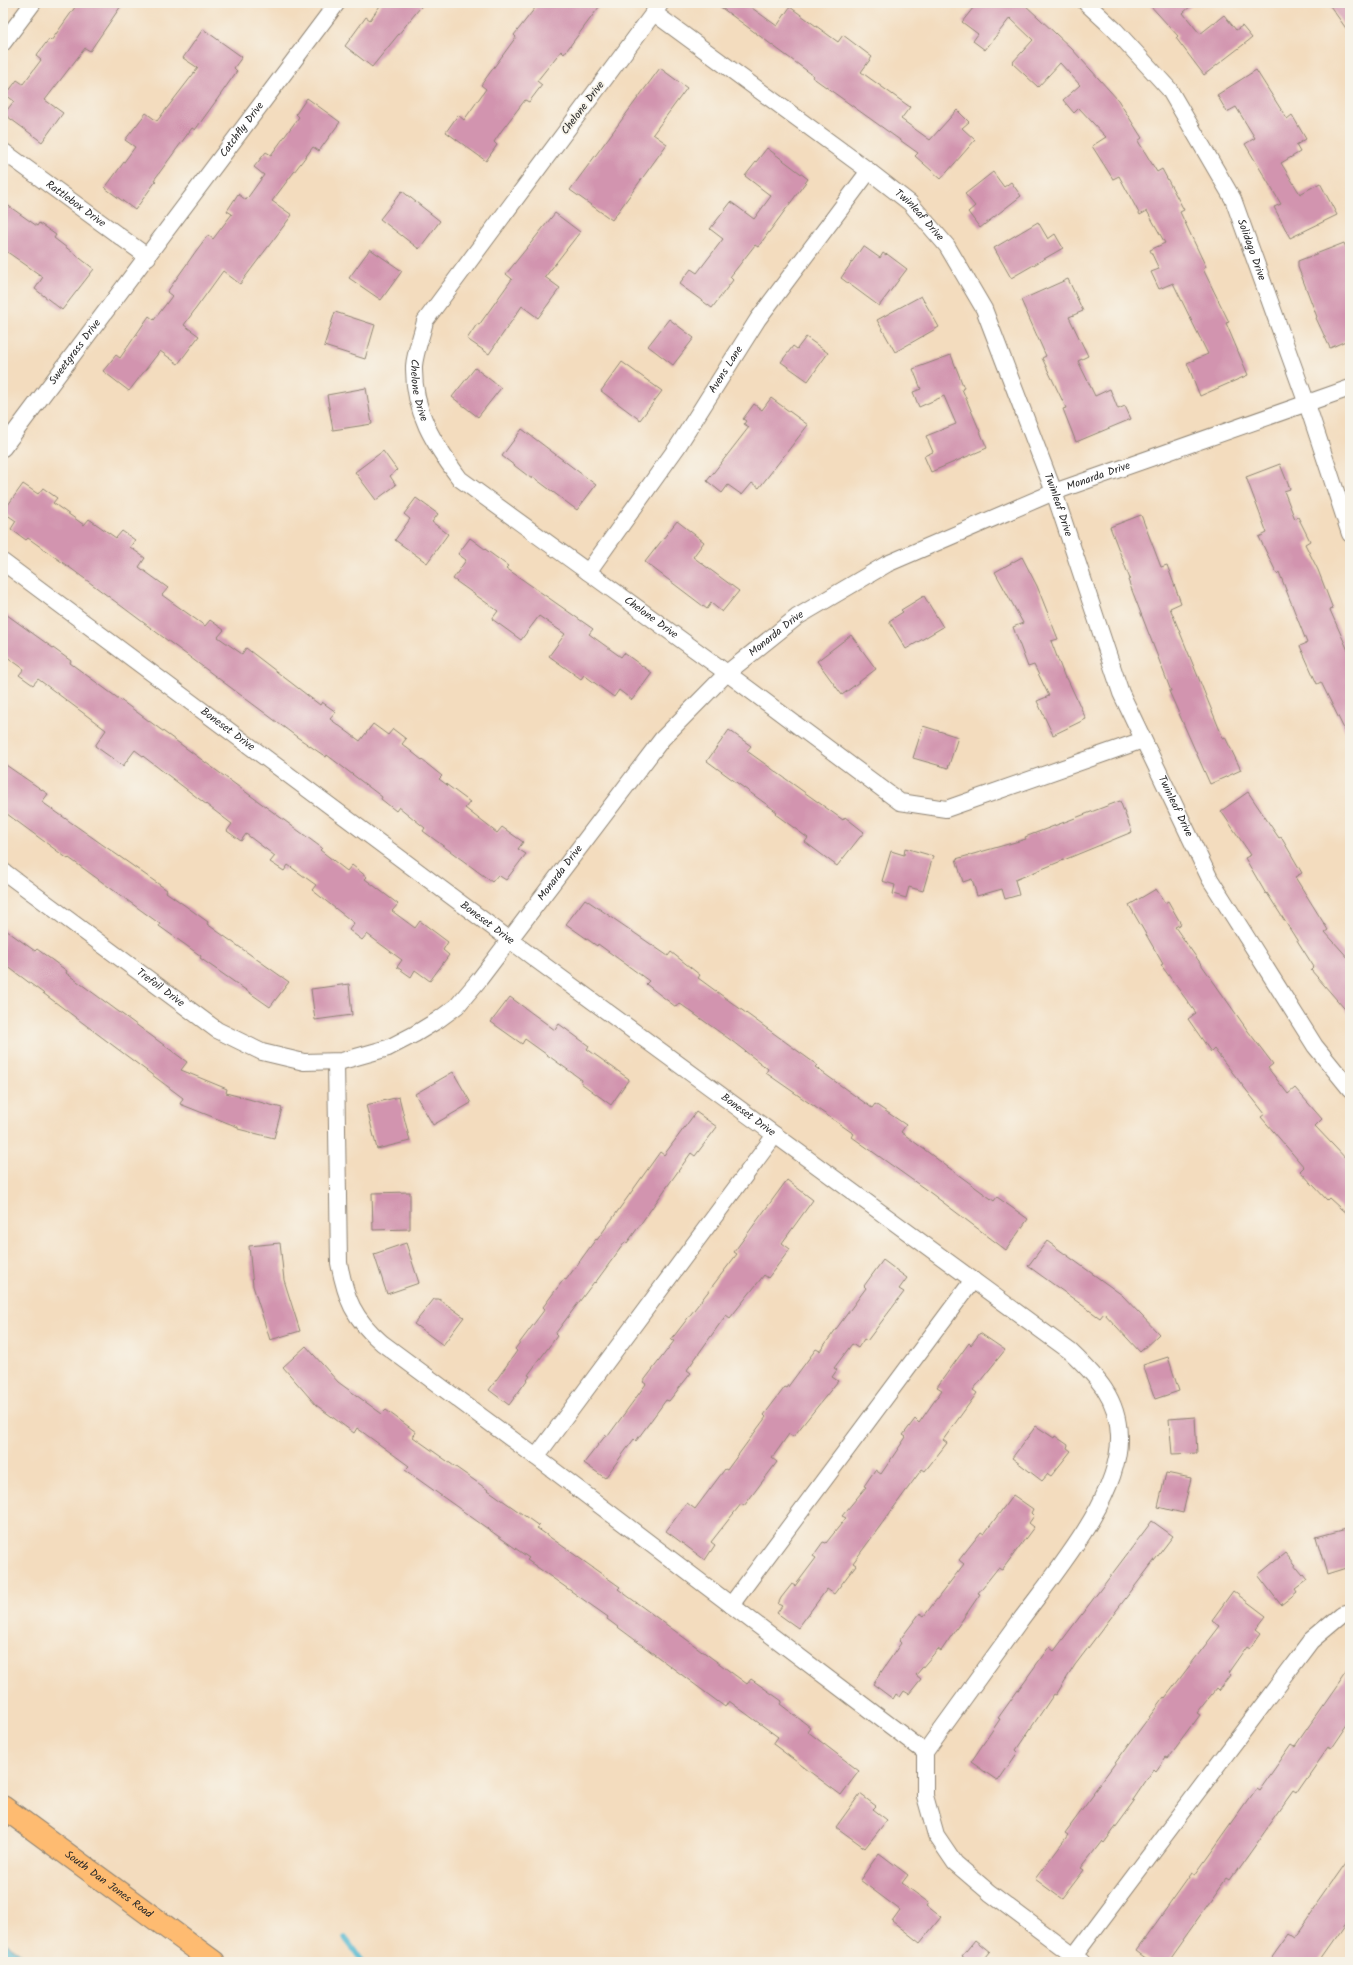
<svg xmlns="http://www.w3.org/2000/svg" width="1353" height="1965" viewBox="0 0 1353 1965" font-family="Kalam,sans-serif">
  <rect width="100%" height="100%" fill="#f7f3e8"/>
  <filter id="ink" filterUnits="userSpaceOnUse"><feTurbulence type="fractalNoise" baseFrequency=".025" numOctaves="2"/><feDisplacementMap in="SourceGraphic" scale="8" xChannelSelector="R" yChannelSelector="G"/><feConvolveMatrix kernelMatrix="1 2 1 2 8 2 1 2 1" color-interpolation-filters="sRGB"/></filter>
  <filter id="wash" filterUnits="userSpaceOnUse"><feTurbulence type="fractalNoise" baseFrequency=".012" numOctaves="4" result="noise"/><feDisplacementMap in="SourceGraphic" scale="16" xChannelSelector="R" yChannelSelector="G"/><feGaussianBlur stdDeviation="0.9" result="paint"/><feColorMatrix in="noise" values="0 0 0 0 0 0 0 0 0 0 0 0 0 0 0 0 0 1.4 0 .05"/><feComposite in="paint" operator="in"/></filter>
  <g filter="url(#wash)">
    <rect width="100%" height="100%" fill="#f3dcbe"/>
    <path fill="#51b8d0" stroke="#3e727e" d="M3,1941L33,1962H3Z"/>
    <g fill="none" stroke-linecap="round" stroke-linejoin="round">
      <path stroke="#51b8d0" stroke-width="5.5" d="M345,1938L363,1962"/>
    </g>
    <g id="blocks">
      <path fill="#d294af" d="M78,3H123L90,51L85,48L45,100L63,113L42,142L4,114L14,101L6,95L17,80L23,84L41,60L36,56L49,39L51,41Z
        M382,3H424L372,67L345,46L366,17L370,20Z
        M539,3H602L564,54L561,51L537,81L542,85L529,102L525,100L502,130L494,142L497,145L486,161L446,132L458,115L464,120L486,89L481,85L516,37L514,35Z
        M715,3H745L777,26L790,7L838,42L843,35L872,57L861,72L910,107L901,119L930,140L957,110L969,122L962,128L975,140L941,179L915,156L918,153L812,77L814,76Z
        M977,3H1023L1072,49L1118,100L1142,138L1138,141L1157,172L1162,169L1184,210L1180,212L1206,267L1203,269L1229,322L1226,323L1248,375L1200,396L1187,363L1208,354L1173,283L1159,289L1151,272L1159,269L1150,250L1165,243L1147,211L1140,215L1119,176L1113,179L1092,146L1106,137L1079,108L1074,113L1063,100L1080,85L1060,63L1038,87L1012,63L1033,40L1010,18L985,50L973,41L978,34L962,22Z
        M1148,3H1194L1183,13L1200,34L1224,15L1236,30L1242,26L1252,38L1204,75L1176,38L1178,36Z
        M1328,3H1350V34Z
        M203,29L242,57L234,68L237,71L216,101L195,130L192,128L154,180L156,181L135,210L105,188L135,147L125,140L146,113L157,121L198,68L183,58Z
        M660,68L687,88L653,134L667,144L612,220L570,190Z
        M1256,70L1287,119L1292,115L1306,139L1296,145L1300,152L1281,163L1300,194L1320,183L1337,215L1290,238L1274,207L1281,204L1245,144L1255,138L1236,107L1227,112L1217,95Z
        M307,98L340,122L319,151L313,147L272,201L292,215L240,284L223,271L184,325L199,336L178,364L160,351L129,391L103,371L116,355L120,358L149,316L154,320L172,296L167,292L196,251L208,235L213,239L232,214L227,211L238,194L246,200L264,175L254,167L266,152L271,155L299,117L296,114Z
        M767,148L808,179L758,247L755,245L730,277L733,280L712,308L679,284L691,269L697,273L723,239L710,229L731,202L754,219L771,196L745,176Z
        M993,172L1004,187L1011,182L1021,196L980,228L968,212L975,206L965,194Z
        M402,191L440,221L419,249L380,219Z
        M3,202L37,226L39,223L56,235L54,238L94,269L62,310L35,289L43,277L3,249Z
        M555,213L580,232L545,277L560,288L538,318L522,306L489,354L467,339L477,324L479,325L512,279L506,274Z
        M1038,222L1048,239L1055,234L1063,248L1011,278L994,248Z
        M1344,243L1350,257V339L1330,348L1316,318L1317,317L1298,267V261Z
        M863,246L880,258L883,253L886,255L887,254L907,269L879,306L841,278Z
        M370,249L402,271L381,300L349,278Z
        M1068,279L1083,311L1069,317L1088,356L1078,361L1095,396L1110,389L1118,409L1125,406L1131,419L1076,442L1063,409L1066,408L1042,358L1046,356L1021,300Z
        M921,296L939,327L895,352L877,320Z
        M335,312L375,325L365,359L324,346Z
        M669,319L694,338L673,365L648,346Z
        M806,337L828,353L808,381L781,362L793,346L797,349Z
        M951,355L964,388L962,389L987,448L931,472L924,456L933,452L926,436L956,424L944,396L919,407L913,392L921,389L913,369Z
        M622,362L662,391L640,420L601,391Z
        M475,368L501,388L478,417L452,397Z
        M366,388L372,424L333,430L327,395Z
        M771,398L808,425L759,488L752,483L742,495L728,485L722,493L707,481L749,427L744,424L746,421L743,419L754,404L762,410Z
        M522,429L596,485L577,510L533,477L532,479L502,456Z
        M383,451L397,470L390,476L396,485L376,500L355,472Z
        M1280,464L1290,489L1284,491L1295,519L1298,517L1310,541L1305,544L1318,570L1333,609L1330,610L1350,655V741L1321,682L1317,684L1300,646L1307,643L1279,572L1277,574L1259,537L1267,533L1246,477Z
        M23,484L38,494L43,488L57,498L53,503L84,525L89,519L116,538L122,531L135,540L130,547L145,558L139,567L168,588L162,595L205,626L210,620L224,630L218,637L242,654L246,648L320,705L322,702L336,712L330,719L360,741L373,724L388,735L393,729L406,739L402,744L442,776L439,779L470,802L465,808L497,833L502,827L523,842L518,849L526,854L506,880L498,875L492,882L423,831L425,828L399,807L396,811L381,799L382,797L327,755L326,757L297,737L73,570L28,538L26,540L11,529L16,521L3,512Z
        M416,498L438,514L432,522L448,534L427,563L395,540L410,519L404,514Z
        M1141,515L1161,567L1167,565L1181,603L1170,608L1223,738L1225,737L1241,770L1210,784L1169,691H1171L1128,580L1130,579L1110,527Z
        M677,521L704,542L693,557L739,591L722,612L711,603L707,609L645,562Z
        M470,538L508,566L506,568L593,629L589,634L621,657L624,653L652,673L632,700L619,690L614,697L584,675L581,679L549,656L565,634L539,616L521,640L492,619L498,611L453,579L466,560L458,554Z
        M1022,557L1037,586L1058,639L1051,641L1065,678H1067L1086,719L1053,735L1037,701L1049,696L1034,665L1028,667L1013,627L1023,623L995,572Z
        M924,596L943,627L906,649L889,621L903,612L901,610Z
        M3,612L71,661L70,663L322,848L320,850L347,871L352,865L367,877L365,879L398,904L392,911L415,928L420,921L448,942L443,950L449,955L430,981L415,970L411,977L397,967L402,960L367,934L362,940L349,930L354,923L312,890L316,885L288,865L284,871L270,862L275,856L246,834L241,841L227,831L232,824L135,750L123,766L95,746L106,730L38,679L33,685L19,675L24,669L3,654Z
        M851,635L876,669L842,695L817,661Z
        M923,726L958,737L948,768L913,758Z
        M729,730L751,746L747,751L843,820L845,817L864,832L837,866L805,842L808,838L775,814L777,812L707,761Z
        M3,763L48,794L42,802L167,890L166,892L208,922L207,924L289,982L270,1007L200,958L201,956L159,926L160,924L69,858L68,859L3,811Z
        M1248,792L1279,838L1281,837L1302,873L1295,877L1328,930L1325,932L1350,960V1015L1311,970L1314,967L1267,893L1266,894L1245,858L1251,855L1221,811Z
        M1120,801L1132,832L1015,880L1019,895L1005,899L1002,889L977,896L972,879L963,882L956,859L1026,839L1025,837Z
        M905,848L933,856L923,891L909,887L906,898L893,894L895,885L882,881L891,851L904,855Z
        M1156,889L1165,903L1168,901L1181,924L1175,927L1248,1031L1273,1064L1268,1068L1288,1094L1295,1088L1322,1119L1315,1126L1350,1163V1217L1329,1198L1327,1200L1300,1171L1304,1167L1261,1117L1265,1114L1214,1049L1211,1052L1188,1019L1196,1013L1161,965L1163,964L1129,905Z
        M585,899L668,956L671,952L700,975L698,978L817,1065L815,1067L872,1108L875,1104L906,1125L901,1132L941,1162L994,1201L997,1197L1028,1219L1006,1250L932,1194L852,1137L854,1134L766,1073L768,1069L732,1041L679,1003L676,1007L646,984L649,981L598,944L597,946L566,924Z
        M3,928L35,951L37,949L67,971L66,973L187,1062L181,1070L227,1089L226,1093L282,1108L274,1138L238,1129V1127L180,1104L183,1098L3,963Z
        M349,984L352,1015L315,1020L311,989Z
        M510,997L555,1030L559,1024L589,1046L587,1049L629,1079L611,1105L581,1083L582,1080L525,1039L522,1044L491,1022Z
        M453,1072L471,1103L433,1125L415,1094Z
        M399,1097L410,1141L377,1149L366,1105Z
        M696,1112L717,1127L695,1156L691,1153L627,1243L625,1242L595,1283L594,1282L555,1334L557,1336L528,1375L530,1376L509,1405L489,1390L517,1351L515,1349L545,1309L543,1307L564,1279L566,1280L596,1239L597,1240L660,1152L664,1155Z
        M787,1180L813,1200L782,1243L790,1249L768,1278L764,1275L730,1318L726,1315L687,1370L691,1373L669,1401L666,1400L636,1441L634,1439L605,1478L584,1463L606,1435L608,1436L646,1384L643,1382L674,1341L671,1340L737,1254L734,1252Z
        M410,1192V1229L373,1230L372,1193Z
        M1047,1241L1122,1295L1159,1334L1140,1352L1104,1313L1100,1318L1028,1266Z
        M280,1243L284,1280L300,1331L270,1340L253,1286L249,1246Z
        M406,1243L419,1283L387,1294L374,1254Z
        M883,1260L907,1278L899,1289L904,1292L867,1341L864,1339L858,1348L852,1344L834,1368L837,1370L832,1377L838,1381L793,1437L789,1434L772,1458L777,1462L744,1506L741,1504L711,1542L715,1545L705,1560L666,1531L687,1503L695,1509L725,1469L727,1470L766,1417L764,1415L785,1387L787,1388L816,1349L820,1351L866,1288L864,1286Z
        M434,1299H439L464,1317L443,1345L414,1324Z
        M980,1333L1005,1350L973,1390L977,1393L943,1440L947,1443L925,1471L922,1469L853,1563L856,1565L834,1594L827,1589L798,1628L777,1613L782,1606L778,1604L781,1598L792,1584L795,1586L816,1558L813,1556L823,1542L826,1543L846,1518L842,1516L866,1487L864,1486L875,1470L881,1474L906,1437L903,1435L915,1419L919,1423L942,1390L937,1387L969,1343L971,1345Z
        M306,1346L338,1382L382,1414L386,1410L416,1432L413,1437L539,1526L537,1528L620,1587L618,1589L747,1684L751,1679L782,1701L780,1704L810,1727L807,1731L859,1771L841,1795L773,1744L778,1737L729,1701L725,1707L607,1619L608,1617L527,1560L529,1558L405,1470L409,1466L357,1428L354,1433L316,1405L283,1367Z
        M1168,1357L1179,1391L1155,1399L1143,1365Z
        M1195,1417L1197,1453L1172,1454L1169,1419Z
        M1036,1426L1054,1438L1055,1436L1068,1445L1067,1448L1071,1451L1051,1476L1048,1474L1042,1481L1012,1458Z
        M1166,1473L1191,1478L1183,1513L1158,1507Z
        M1013,1495L1033,1509L1031,1513L1034,1516L1029,1523L1034,1527L1002,1570L998,1568L978,1593L980,1594L941,1651L938,1649L916,1675L921,1679L909,1694L904,1691L900,1697L896,1694L893,1699L873,1684L901,1643L899,1641L920,1613L924,1616L964,1564L959,1560L981,1532L984,1534Z
        M1152,1521L1173,1536L1075,1665L1056,1695L1054,1694L1016,1750L1018,1752L998,1781L971,1762L1000,1719L998,1718L1049,1647L1054,1651Z
        M1350,1528V1563L1345,1565L1346,1568L1327,1574L1316,1537Z
        M1285,1553L1307,1580L1295,1589L1297,1592L1281,1605L1258,1575Z
        M1233,1591L1266,1616L1256,1629L1261,1633L1250,1648L1247,1646L1228,1673L1230,1675L1218,1691L1216,1689L1197,1713L1200,1715L1168,1758L1166,1757L1156,1771L1154,1769L1133,1800L1135,1801L1104,1843L1102,1841L1081,1868L1084,1870L1062,1899L1035,1879L1068,1835L1065,1833L1094,1794L1093,1793L1164,1697L1165,1698L1220,1626L1212,1620Z
        M1350,1667V1721L1331,1749L1328,1747L1296,1793L1293,1791L1229,1881L1226,1879L1167,1962H1151L1136,1951L1192,1873L1195,1875L1256,1789L1259,1791L1292,1744L1295,1746Z
        M860,1794L876,1806L873,1809L887,1820L865,1848L836,1827Z
        M879,1853L908,1875L902,1883L929,1903L927,1906L941,1917L920,1943L892,1921L900,1910L860,1880Z
        M1350,1857V1918L1319,1962H1267L1287,1934L1293,1938Z
        M975,1940L990,1952L982,1962H969L962,1956Z"/>
    </g>
  </g>
  <g filter="url(#ink)">
    <use href="#blocks" fill-opacity="0" stroke="#8f8474" stroke-width="1"/>
    <g fill="none" stroke-linecap="round" stroke-linejoin="round">
      <defs>
        <g id="minor">
          <path id="s1" d="M661,3L425,321C422,335 415,352 414,366C413,412 434,444 460,479L727,673L900,802L946,809L1143,740"/>
          <path id="s2" d="M1086,3L1115,30L1169,89L1233,199L1307,404L1350,534"/>
          <path id="s3" d="M654,13L869,171L910,203L947,246L984,309L1054,492L1121,693L1210,879L1315,1046L1350,1089"/>
          <path d="M3,43L33,3"/>
          <path id="s4" d="M3,151L148,257"/>
          <path id="s5" d="M3,448L337,3"/>
          <path id="s6" d="M3,562L538,961L1071,1352C1097,1377 1118,1398 1119,1436C1121,1497 1054,1574 1019,1622C988,1665 956,1709 925,1752V1796L936,1835L955,1863L990,1893L1082,1962"/>
          <path id="s7" d="M588,572L678,446L758,319L869,171"/>
          <path id="s8" d="M3,871L217,1030L262,1052L304,1062L342,1061L388,1048L415,1034L438,1020L457,1006L479,980L662,739L727,673L797,617L887,564L1054,492L1350,388"/>
          <path d="M336,1062L339,1263C346,1299 353,1318 382,1343L536,1457L925,1752"/>
          <path d="M536,1457L775,1135"/>
          <path d="M731,1605L973,1280"/>
          <path d="M1074,1956L1311,1641L1343,1614L1350,1612"/>
        </g>
        <g id="primary">
          <path id="s9" d="M3,1807L214,1962"/>
        </g>
      </defs>
      <use href="#minor" stroke="#8f8474" stroke-width="18"/>
      <use href="#primary" stroke="#8f8474" stroke-width="24"/>
      <use href="#minor" stroke="#fff" stroke-width="16"/>
      <use href="#primary" stroke="#febb71" stroke-width="22"/>
    </g>
  </g>
  <g text-anchor="middle" dominant-baseline="central" stroke-width="3.5" stroke-linejoin="round" paint-order="stroke">
    <g font-size="11" fill="#2b2b2b" stroke="#f7f3e8">
      <text transform="translate(583 108) rotate(-53)">Chelone Drive</text>
      <text stroke="none"><textPath href="#s5" startOffset="398">Catchfly Drive</textPath></text>
      <text stroke="none"><textPath href="#s4" startOffset="90">Rattlebox Drive</textPath></text>
      <text stroke="none"><textPath href="#s3" startOffset="334">Twinleaf Drive</textPath></text>
      <text stroke="none"><textPath href="#s2" startOffset="301">Solidago Drive</textPath></text>
      <text stroke="none"><textPath href="#s5" startOffset="120">Sweetgrass Drive</textPath></text>
      <text stroke="none"><textPath href="#s7" startOffset="245">Avens Lane</textPath></text>
      <text stroke="none"><textPath href="#s1" startOffset="467">Chelone Drive</textPath></text>
      <text stroke="none"><textPath href="#s8" startOffset="1379">Monarda Drive</textPath></text>
      <text stroke="none"><textPath href="#s3" startOffset="658">Twinleaf Drive</textPath></text>
      <text stroke="none"><textPath href="#s1" startOffset="803">Chelone Drive</textPath></text>
      <text stroke="none"><textPath href="#s8" startOffset="1019">Monarda Drive</textPath></text>
      <text stroke="none"><textPath href="#s6" startOffset="280">Boneset Drive</textPath></text>
      <text stroke="none"><textPath href="#s3" startOffset="982">Twinleaf Drive</textPath></text>
      <text stroke="none"><textPath href="#s8" startOffset="695">Monarda Drive</textPath></text>
      <text stroke="none"><textPath href="#s6" startOffset="604">Boneset Drive</textPath></text>
      <text stroke="none"><textPath href="#s8" startOffset="196">Trefoil Drive</textPath></text>
      <text stroke="none"><textPath href="#s6" startOffset="928">Boneset Drive</textPath></text>
      <text stroke="none"><textPath href="#s9" startOffset="131">South Dan Jones Road</textPath></text>
    </g>
  </g>
  <rect width="1353" height="1965" fill="none" stroke="#f7f3e8" stroke-width="16"/>
</svg>
